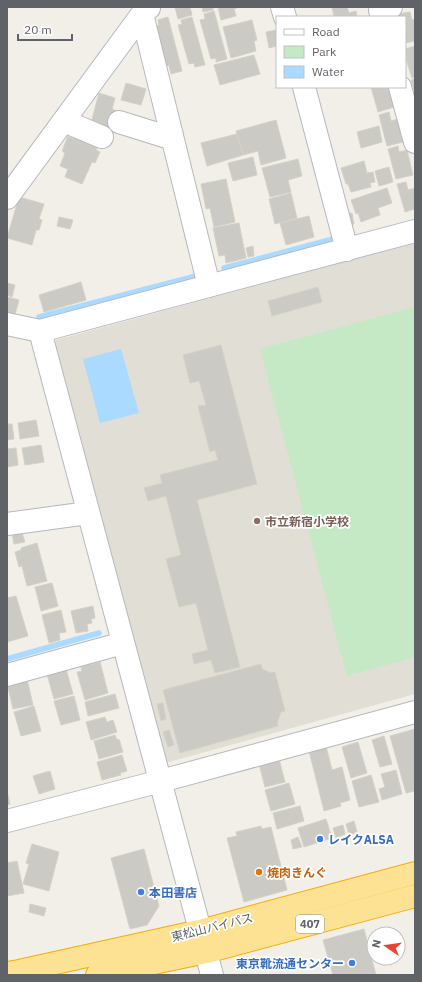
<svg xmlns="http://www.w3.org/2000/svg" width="422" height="982" viewBox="0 0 422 982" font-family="'IBM Plex Sans','Noto Sans JP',sans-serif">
  <rect width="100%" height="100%" fill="#f1efe8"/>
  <path fill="#e1ded6" d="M415,243V694L169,762L164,760L52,348L56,340Z"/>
  <path fill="#c5e8c5" d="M415,307V657L347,676L260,349Z"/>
  <path fill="#aadaff" d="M121,349L139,413L100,423L83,359Z"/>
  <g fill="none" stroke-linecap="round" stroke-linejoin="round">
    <path stroke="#aadaff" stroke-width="5.5" d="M224,268L333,239
      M39,317L196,276
      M7,659L99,633"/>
  </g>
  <path fill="#cccac5" stroke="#d6d1c6" d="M175,7H190L192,15L178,19Z
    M202,7H213V10L203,12Z
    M218,7H237V8L234,9L236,16L221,20Z
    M332,7H347L349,13L356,11L357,17H334Z
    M214,11L227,59L216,62V58L211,59L200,20L205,19L204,14Z
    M410,12L412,20L415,19V41L405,43V17H398V14Z
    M168,17L182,71L171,74L169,65L166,66L155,26L159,25L158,20Z
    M192,17L205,65L195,67L194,63L189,64L178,25L182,24L181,20Z
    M252,20L257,40L254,41L256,51L231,58L223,27Z
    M277,30V46L269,48L266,32Z
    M415,46V77L412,78L405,56V49Z
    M254,55L260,74L220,85L214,65Z
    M415,79V93L411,80Z
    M126,83L146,89L141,105L121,100Z
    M371,87H381L382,89L388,87L394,107L378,112Z
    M99,93L115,98L112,109L117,111L111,133L90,127Z
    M389,112L391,121L398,119L403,142L387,146L379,115Z
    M276,120L286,158L261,165L258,151L243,155L236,131Z
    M379,126L382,142L361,148L357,132Z
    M76,134L100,140L96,150L100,152L95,163L92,162L82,184L65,177L68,169L60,166L65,153L62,151L68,136L74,139Z
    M237,134L243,155L207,166L201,143Z
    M398,146L399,152L407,150L413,175L396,179L388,149Z
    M253,157L257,175L233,181L228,163Z
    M298,159L302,176L288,180L291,192L270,197L262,168Z
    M364,161L367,173L373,172L375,182L370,183L371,187L351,192L348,184H346L341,168Z
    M389,167L393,182L379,186L375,171Z
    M226,179L235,222L214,227L210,208L206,209L201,184Z
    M406,182L408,190L415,188V209L405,212L397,184Z
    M387,188L392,203L378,208L380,215L361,222L358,213L356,214L351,200Z
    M291,193L297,218L275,224L269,199Z
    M19,197L44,204L39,219L42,220L39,230H36L32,245L7,238Z
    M352,213L354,224L352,225L351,223L348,214Z
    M309,216L314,237L286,245L280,223Z
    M59,217L73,220L70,229L57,226Z
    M239,223L246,258L226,263L225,255L219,256L213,228Z
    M253,246L254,256L248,257L246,248Z
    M81,282L86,300L44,312L39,295Z
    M7,283L15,285L12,297L7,295Z
    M318,287L322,302L272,316L268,301Z
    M7,297L19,300L14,318L7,316Z
    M221,345L257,484L197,500L240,667L215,673L211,660L194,664L192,654L208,650L196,603L179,607L166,559L181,555L166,496L148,501L144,488L162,483L160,475L218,460L215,450L210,452L198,406L206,405L199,381L190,383L183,355Z
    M36,420L39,436L20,439L18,423Z
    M7,424H12L14,439L7,440Z
    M41,445L44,462L25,465L22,448Z
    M16,448L18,465L7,467V449Z
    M21,530L25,542L14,544L12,533Z
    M37,543L47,581L27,586L22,566L19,567L15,552L21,550V548Z
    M52,583L58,606L41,611L35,587Z
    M16,596L28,636L7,642V598Z
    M93,606L95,618L91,619L92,623L87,624L88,631L76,633L71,611Z
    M61,610L66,632L59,633L60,640L49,643L42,615Z
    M100,662L108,693L85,700L77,672L82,671L81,667Z
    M261,664L262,669L271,673L275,672L285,711L281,712L277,723L278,726L180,753L163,690Z
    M66,669L73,694L54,699L47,674Z
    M27,679L33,705L13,709L7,683Z
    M115,694L119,708L88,716L85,702Z
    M74,696L80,720L61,725L54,701Z
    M163,703L166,719L161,721L157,704Z
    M34,706L41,731L21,736L14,712Z
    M105,717L107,722L113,720L117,732L91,740L86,722Z
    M415,729V791L406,793L390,736Z
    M169,730L174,745L168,747L163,732Z
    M115,735L117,740L119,739L123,752L99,759L94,741Z
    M384,736L392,764L380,767L372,740Z
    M358,742L367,773L351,778L342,747Z
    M326,746L332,770L342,767L350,800L340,803L341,806L324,811L309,751Z
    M122,755L127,771L120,773L121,775L102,780L97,762Z
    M279,759L285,782L265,787L259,764Z
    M396,770L402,794L382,800L379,789L385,787L381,774Z
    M50,771L55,789L39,794L33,776Z
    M371,775L379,802L359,807L352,781Z
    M289,783L295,804L271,811L265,790Z
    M7,791L10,804L7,805Z
    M300,806L304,821L277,829L273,813Z
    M326,819L332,838L304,847L298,828Z
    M354,821L357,832L349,835L346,824Z
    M343,825L345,834L336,838L333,828Z
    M261,826L262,829L271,827L287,890L244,902L227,838L237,836L236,832Z
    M298,837L302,847L293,849L291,840Z
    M32,844L59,852L49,891L23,884L29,864L26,863Z
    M144,849L159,906L147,925L130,929L111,858Z
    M17,861L24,893L7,896V863Z
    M30,904L46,908L44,916L29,912Z
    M364,929L376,975H333L323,940Z"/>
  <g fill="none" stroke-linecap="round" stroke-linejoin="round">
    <defs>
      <path id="minor" d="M282,7L285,17
        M142,14L209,286
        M382,17L380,10L391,7
        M304,87L347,250
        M400,87L415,142
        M64,121L102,137
        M119,122L167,137L172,135
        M7,198L142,14L149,8
        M7,324L40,331L212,975
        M40,331L415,231
        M7,524L88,513
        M7,675L123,643
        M7,821L161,781L415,712"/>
      <path id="highway" d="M7,973L19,971L200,931L415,873
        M97,975L206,952L415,896"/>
    </defs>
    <use href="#minor" stroke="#b5b8bc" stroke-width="24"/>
    <use href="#highway" stroke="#f9ab00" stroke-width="24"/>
    <use href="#minor" stroke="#fff" stroke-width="22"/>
    <use href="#highway" stroke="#fde293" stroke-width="22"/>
  </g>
  <circle fill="#8d6e63" stroke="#fff" stroke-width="1.5" cx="257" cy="521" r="4"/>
  <g fill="#3f7fe0" stroke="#fff" stroke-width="1.5">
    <circle cx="320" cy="839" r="4"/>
    <circle cx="141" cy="892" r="4"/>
    <circle cx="352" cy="963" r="4"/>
  </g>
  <circle fill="#e8710a" stroke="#fff" stroke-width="1.5" cx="259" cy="872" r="4"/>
  <g text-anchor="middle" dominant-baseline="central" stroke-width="3.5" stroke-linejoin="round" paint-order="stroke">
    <rect fill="#fff" stroke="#8f9295" stroke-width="1" x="296" y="915" width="28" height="18" rx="3"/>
    <g font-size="11" font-weight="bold" fill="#5f6368">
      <text x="310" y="924">407</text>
    </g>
    <g font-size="12" font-weight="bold" fill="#785e54" stroke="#fff" text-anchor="start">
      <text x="265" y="521">市立新宿小学校</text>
    </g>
    <g font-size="12" font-weight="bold" fill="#366cbe" stroke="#fff" text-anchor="start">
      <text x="328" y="839">レイクALSA</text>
      <text x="149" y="892">本田書店</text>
      <text x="344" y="963" text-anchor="end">東京靴流通センター</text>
    </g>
    <g font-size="12" font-weight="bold" fill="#c56008" stroke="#fff" text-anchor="start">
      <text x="267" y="872">焼肉きんぐ</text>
    </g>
    <g font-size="12" fill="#5f6368" stroke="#fff">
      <text transform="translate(212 927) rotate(-14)">東松山バイパス</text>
    </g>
  </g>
  <rect width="422" height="982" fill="none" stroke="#5f6368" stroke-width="16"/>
  <rect x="276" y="16" width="130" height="72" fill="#ffffff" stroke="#bfc1c3"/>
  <rect x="284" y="29" width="20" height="6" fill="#ffffff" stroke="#bfc1c3"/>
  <text x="312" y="36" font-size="12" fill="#5f6368">Road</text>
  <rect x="284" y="46" width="20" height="12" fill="#c5e8c5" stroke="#bfc1c3"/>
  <text x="312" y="56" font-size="12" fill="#5f6368">Park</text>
  <rect x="284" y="66" width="20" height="12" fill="#aadaff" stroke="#bfc1c3"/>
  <text x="312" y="76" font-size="12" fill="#5f6368">Water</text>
  <g transform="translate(386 946) rotate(283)"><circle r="19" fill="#ffffff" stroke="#bfc1c3"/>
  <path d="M0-3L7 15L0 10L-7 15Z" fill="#ea4335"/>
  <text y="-6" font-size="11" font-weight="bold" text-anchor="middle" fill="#5f6368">N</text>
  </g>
  <path d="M18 34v6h54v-6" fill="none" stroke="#5f6368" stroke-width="2"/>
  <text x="24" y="34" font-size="12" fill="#5f6368" stroke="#ffffff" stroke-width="3" paint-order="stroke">20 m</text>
</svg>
